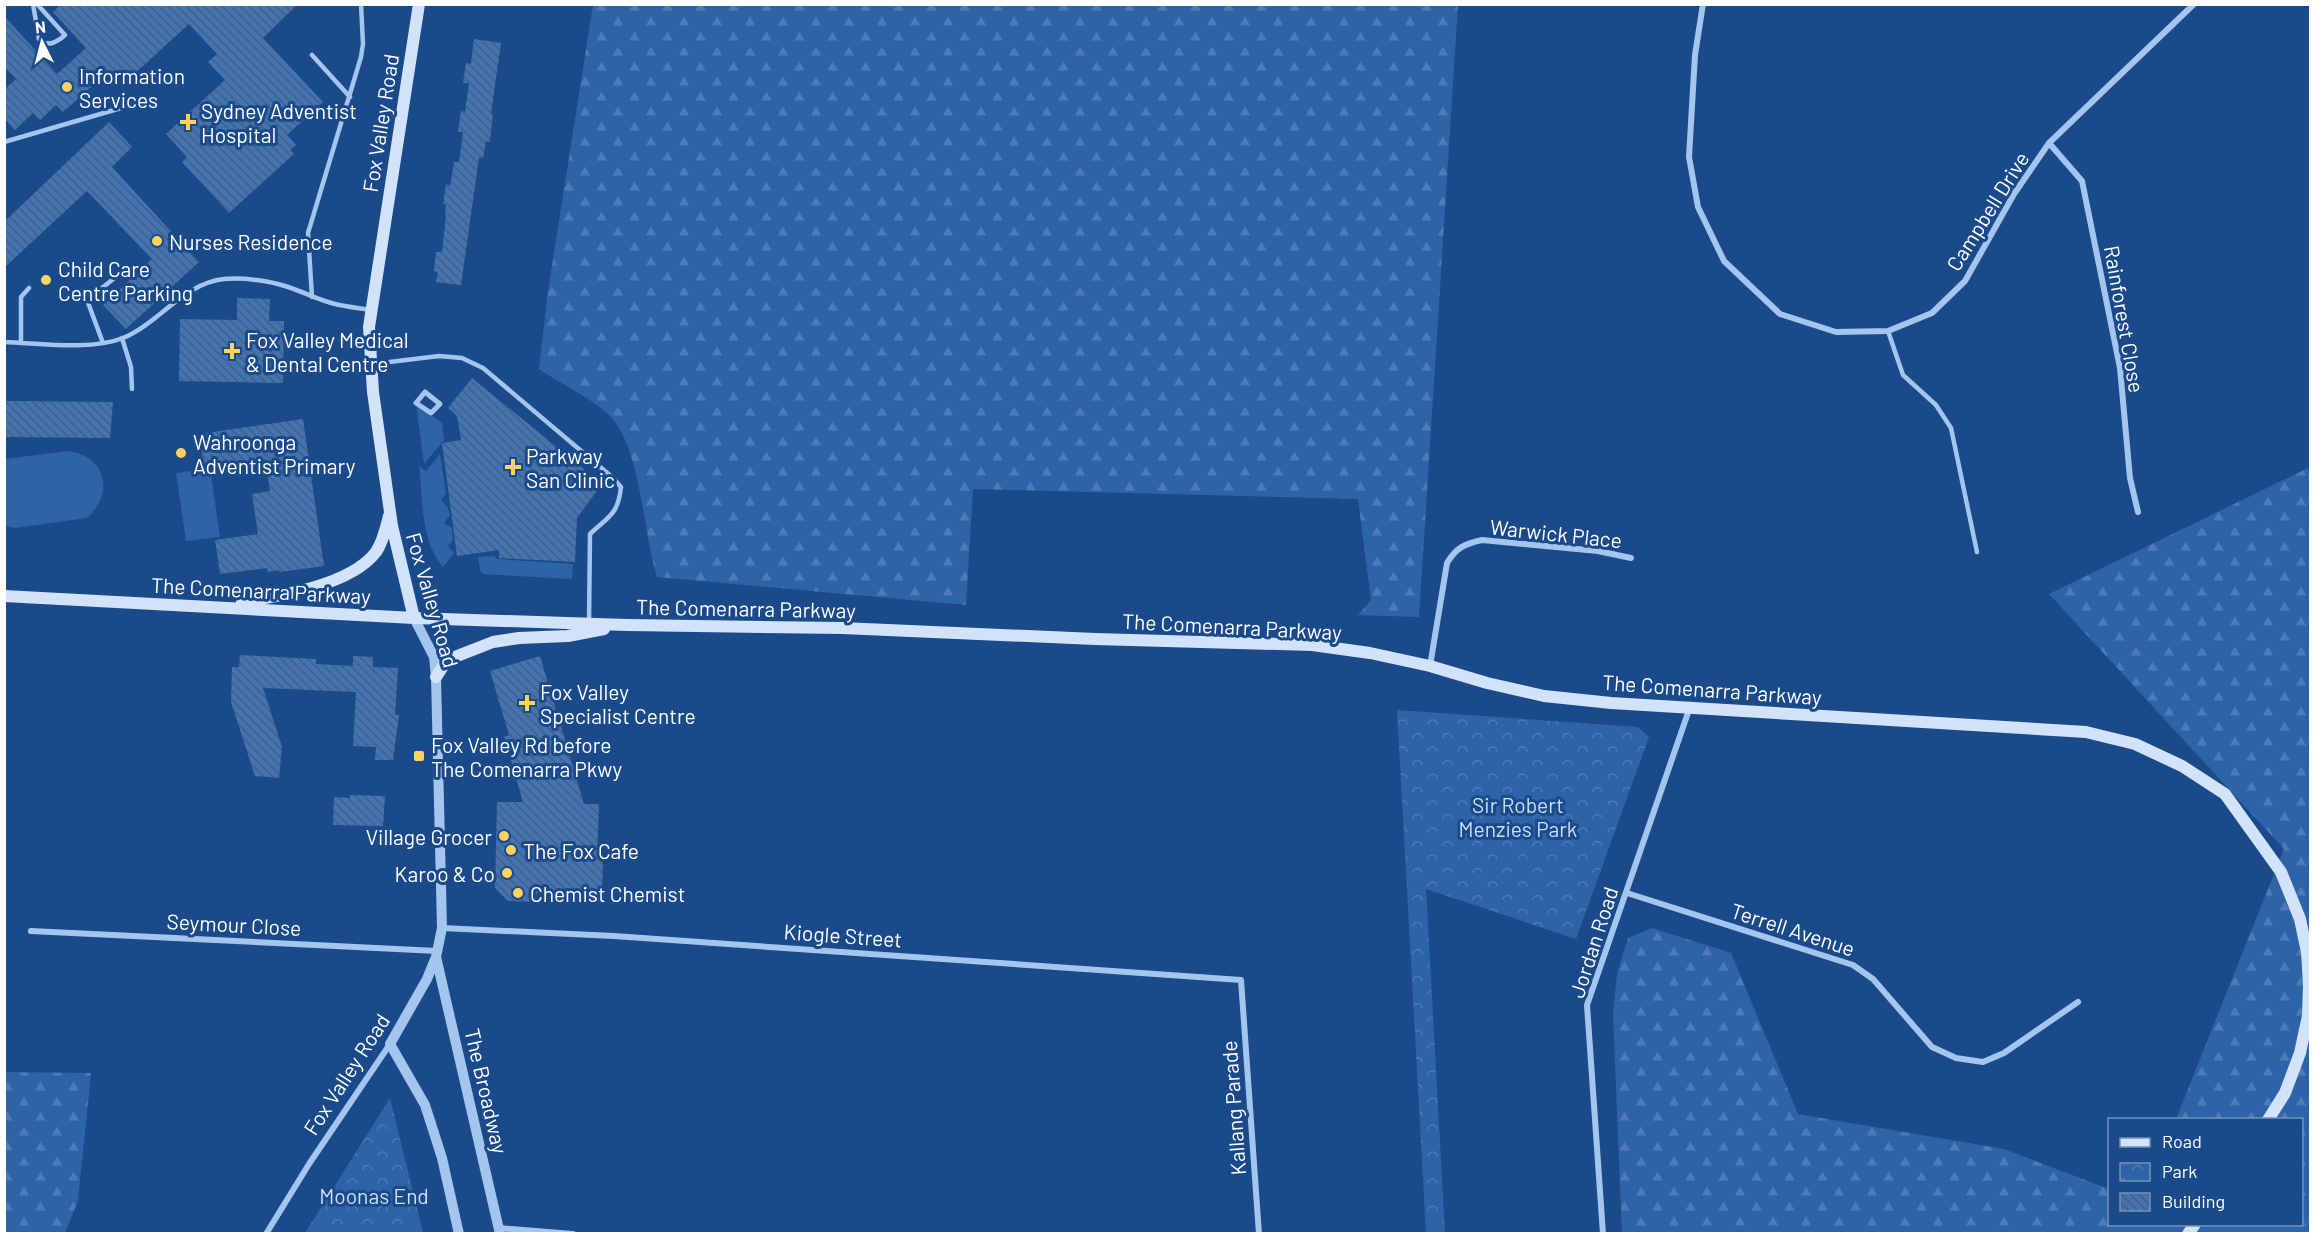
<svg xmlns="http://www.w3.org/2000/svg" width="2315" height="1238" viewBox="0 0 2315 1238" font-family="Barlow,sans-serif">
  <defs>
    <pattern id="forest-firs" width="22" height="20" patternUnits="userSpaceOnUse" patternTransform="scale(1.5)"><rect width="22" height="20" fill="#2d64a8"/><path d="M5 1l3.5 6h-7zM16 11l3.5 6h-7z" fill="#4c7bb5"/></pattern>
    <pattern id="park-crowns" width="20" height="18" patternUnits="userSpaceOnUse" patternTransform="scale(1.5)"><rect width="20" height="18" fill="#2d64a8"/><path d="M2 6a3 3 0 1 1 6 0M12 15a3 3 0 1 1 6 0" fill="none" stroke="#4c7bb5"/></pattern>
    <pattern id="building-back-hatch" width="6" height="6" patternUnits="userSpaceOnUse" patternTransform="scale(1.5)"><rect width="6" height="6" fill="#4374b2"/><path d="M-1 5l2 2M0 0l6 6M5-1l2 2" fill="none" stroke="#485e7a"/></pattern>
  </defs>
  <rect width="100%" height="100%" fill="#1a4a8a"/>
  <path fill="#2d64a8" d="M416,403L442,423L444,440L424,464Z
    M68,451C106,456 115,493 87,518L15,528L5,526V459Z
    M440,454L446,493L441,500L447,506L450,515L444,523L452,528L453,540L448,546L454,553L443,567C420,540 423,499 419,466L426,471Z
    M210,468L220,537L186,541L176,473Z
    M494,556L497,559L573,564L572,579L483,574L480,570L478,557Z"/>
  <path fill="url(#forest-firs)" d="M593,5H1458L1419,617L1358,615L1371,600L1358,499L973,489L966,605L657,577C643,532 641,446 609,415C593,399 558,382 539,369L548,291Z
    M2310,467V1233L1622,1234L1613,1013L1617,974L1628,938L1652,928L1731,953L1798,1114L2004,1149L2109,1189L2110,1224H2302V1120L2176,1119L2284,849L2049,594Z
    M5,1072L91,1073L78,1201L65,1233H5Z"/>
  <path fill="url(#park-crowns)" d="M1397,710L1638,727L1649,737L1576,939L1426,889L1445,1233H1426Z
    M390,1098L423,1233H305Z"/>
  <path fill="url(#building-back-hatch)" d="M61,4H298L263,38L323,102L287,135L296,145L290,150L294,154L229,213L182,162L187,157L166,134L225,80L208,62L217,54L189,24L121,86L108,72L63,112L56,105L40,120L33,113L15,130L4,118V90L16,79L4,67V16L57,74L86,48L53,12Z
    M474,39L501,43L491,113L493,114L490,142L486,141L483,158H479L461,285L436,282L438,272L434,271L436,252H442L446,215L445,214L446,204H443L446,184L450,186L454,162H459L463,132H458L461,111L465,112L469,83H463L466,63L471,64Z
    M109,122L132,147L112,167L199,262L126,329L103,305L152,259L87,191L4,268V222Z
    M237,298L270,299L269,321H284L283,383L179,381L180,319L237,320Z
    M472,378L602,484L577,518L575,562L499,558V550L457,556L442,443L461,440L457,416L448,408Z
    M4,401L113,402L110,438L4,437Z
    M303,419L324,566L280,572L279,570L268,572L267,568L220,574L215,540L258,534L252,494L270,491L265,459L204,468L199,434Z
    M240,655L316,659V664L353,666V656L373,657V667L398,668L395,715H399L393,760H375L376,747L353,746L356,692L263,688L282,747L279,778L255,776L231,702L232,667H239Z
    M540,656L584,804H599L597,858H603L602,895L535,894L534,902L508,901L495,888L497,802H523L504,737L509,735L490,671Z
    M350,795L385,796L383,826L333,825L334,797L350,798Z"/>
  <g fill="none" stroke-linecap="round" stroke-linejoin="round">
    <path stroke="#a4c5ed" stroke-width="4.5" d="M33,4L39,39C48,48 57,42 65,35L37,4
      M312,55L350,97
      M4,142L135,104
      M312,297L308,233L361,57L363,44L361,4
      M1888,331L1903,375L1936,405L1951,428L1977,552
      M122,338L131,367L132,389
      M4,342C39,343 90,351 123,338C159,323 184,283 224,279C244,277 270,281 288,287C304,292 318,300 335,304C347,307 359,308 371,310
      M21,342V297L29,288
      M103,343L87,300L117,276
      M373,364L439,356L462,358L483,368L612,477L621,487C618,515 609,516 590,534L589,622"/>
    <path stroke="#a4c5ed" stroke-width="5" d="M425,392L440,404L431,413L416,403Z"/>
    <path stroke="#a4c5ed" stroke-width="6" d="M1703,4L1695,55L1689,157L1698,207L1724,261L1780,314L1836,332L1888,331L1932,313L1965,281L2014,194L2049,143L2194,4
      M2049,143L2082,181L2120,368L2130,478L2138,512
      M1430,666L1447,563C1456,548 1464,544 1482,540L1598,551L1631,558
      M1627,893L1853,965L1873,979L1932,1047L1956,1058L1983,1062L2004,1053L2078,1002
      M442,928L614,936L1241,980L1259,1234
      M31,931L437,951
      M498,1228L573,1234
      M266,1234L309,1164L390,1044
      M1603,1234L1587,1005L1690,707"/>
    <path stroke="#a4c5ed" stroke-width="10" d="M414,618L434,657L436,677L442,928L436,957L427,979L390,1044L425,1105L442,1158L459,1234
      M436,957L500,1234"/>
    <path stroke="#d1e2f9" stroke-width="12" d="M4,596L414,618L627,625L842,628L1095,639L1312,645L1370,653L1430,666L1487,683L1544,696L1611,703L2086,732L2135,744L2182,766L2225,794L2281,872L2300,919L2307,952L2309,985L2308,1016L2300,1053L2285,1093L2268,1120
      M242,602C281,596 351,585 376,552C383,542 386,528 389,516
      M414,618L392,526L373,392L369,327L419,4
      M436,677L445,663L452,658L493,642L519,638L568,636L604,629
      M2188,1234L2195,1224"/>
  </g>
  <g fill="#ffd260" stroke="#1a4a8a" stroke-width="2">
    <circle cx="67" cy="87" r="6"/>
    <path d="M185 113h6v6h6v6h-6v6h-6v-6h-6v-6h6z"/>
    <circle cx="157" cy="241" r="6"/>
    <circle cx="46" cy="280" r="6"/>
    <path d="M229 342h6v6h6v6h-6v6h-6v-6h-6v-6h6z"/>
    <circle cx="181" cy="453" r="6"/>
    <path d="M510 458h6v6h6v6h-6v6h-6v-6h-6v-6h6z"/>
    <path d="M524 694h6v6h6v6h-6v6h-6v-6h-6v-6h6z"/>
    <rect x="413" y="750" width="12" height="12" rx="3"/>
    <circle cx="504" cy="836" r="6"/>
    <circle cx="511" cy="850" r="6"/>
    <circle cx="507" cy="873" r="6"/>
    <circle cx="518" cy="893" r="6"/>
  </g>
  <g text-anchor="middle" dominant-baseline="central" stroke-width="6" stroke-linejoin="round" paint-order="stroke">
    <g font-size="21" fill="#fff" stroke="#1a4a8a" text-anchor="start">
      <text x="79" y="75">Information<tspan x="79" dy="24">Services</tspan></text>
      <text x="201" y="110">Sydney Adventist<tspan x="201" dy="24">Hospital</tspan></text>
      <text x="169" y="241">Nurses Residence</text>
      <text x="58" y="268">Child Care<tspan x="58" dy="24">Centre Parking</tspan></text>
      <text x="246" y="339">Fox Valley Medical<tspan x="246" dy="24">&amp; Dental Centre</tspan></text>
      <text x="193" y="441">Wahroonga<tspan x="193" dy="24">Adventist Primary</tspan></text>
      <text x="526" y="455">Parkway<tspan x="526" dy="24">San Clinic</tspan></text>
      <text x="540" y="691">Fox Valley<tspan x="540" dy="24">Specialist Centre</tspan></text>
      <text x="431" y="744">Fox Valley Rd before<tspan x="431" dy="24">The Comenarra Pkwy</tspan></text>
      <text x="492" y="836" text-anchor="end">Village Grocer</text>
      <text x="523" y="850">The Fox Cafe</text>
      <text x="495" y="873" text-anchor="end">Karoo &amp; Co</text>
      <text x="530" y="893">Chemist Chemist</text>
    </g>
    <g font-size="21" fill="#fff" stroke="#1a4a8a">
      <text transform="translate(380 123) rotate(-81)">Fox Valley Road</text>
      <text transform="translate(1987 211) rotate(-58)">Campbell Drive</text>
      <text transform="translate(2125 319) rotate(80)">Rainforest Close</text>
      <text transform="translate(1556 533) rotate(6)">Warwick Place</text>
      <text transform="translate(261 590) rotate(3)">The Comenarra Parkway</text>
      <text transform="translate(433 600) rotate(74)">Fox Valley Road</text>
      <text transform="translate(746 608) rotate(1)">The Comenarra Parkway</text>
      <text transform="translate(1232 626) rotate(3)">The Comenarra Parkway</text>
      <text transform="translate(1712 689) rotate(4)">The Comenarra Parkway</text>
      <text transform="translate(234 924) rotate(3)">Seymour Close</text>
      <text transform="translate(1793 929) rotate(18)">Terrell Avenue</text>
      <text transform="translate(843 935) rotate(4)">Kiogle Street</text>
      <text transform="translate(1593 942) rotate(-72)">Jordan Road</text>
      <text transform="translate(346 1074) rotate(-57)">Fox Valley Road</text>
      <text transform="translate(487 1091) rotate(77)">The Broadway</text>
      <text transform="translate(1233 1108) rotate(-94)">Kallang Parade</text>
    </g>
    <g font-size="21" fill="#cadff9" stroke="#1a4a8a">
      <text x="1518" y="804">Sir Robert<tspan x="1518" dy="24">Menzies Park</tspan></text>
      <text x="374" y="1195">Moonas End</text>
    </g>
  </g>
  <rect width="2315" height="1238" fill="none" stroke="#ffffff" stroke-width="12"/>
  <rect x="2108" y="1118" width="195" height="108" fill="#1a4a8a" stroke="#7692b9" stroke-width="1.5"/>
  <rect x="2120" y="1138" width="30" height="9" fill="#d1e2f9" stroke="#7692b9" stroke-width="1.5"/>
  <text x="2162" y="1148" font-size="18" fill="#ffffff">Road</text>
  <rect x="2120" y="1163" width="30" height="18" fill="url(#park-crowns)" stroke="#7692b9" stroke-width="1.5"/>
  <text x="2162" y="1178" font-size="18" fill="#ffffff">Park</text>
  <rect x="2120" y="1193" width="30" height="18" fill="url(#building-back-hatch)" stroke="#7692b9" stroke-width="1.5"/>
  <text x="2162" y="1208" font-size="18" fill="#ffffff">Building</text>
  <g transform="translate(42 42) rotate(354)" stroke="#1a4a8a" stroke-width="4.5" paint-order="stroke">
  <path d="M0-4.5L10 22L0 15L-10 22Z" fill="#ffffff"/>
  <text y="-9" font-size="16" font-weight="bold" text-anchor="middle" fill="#ffffff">N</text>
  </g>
</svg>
